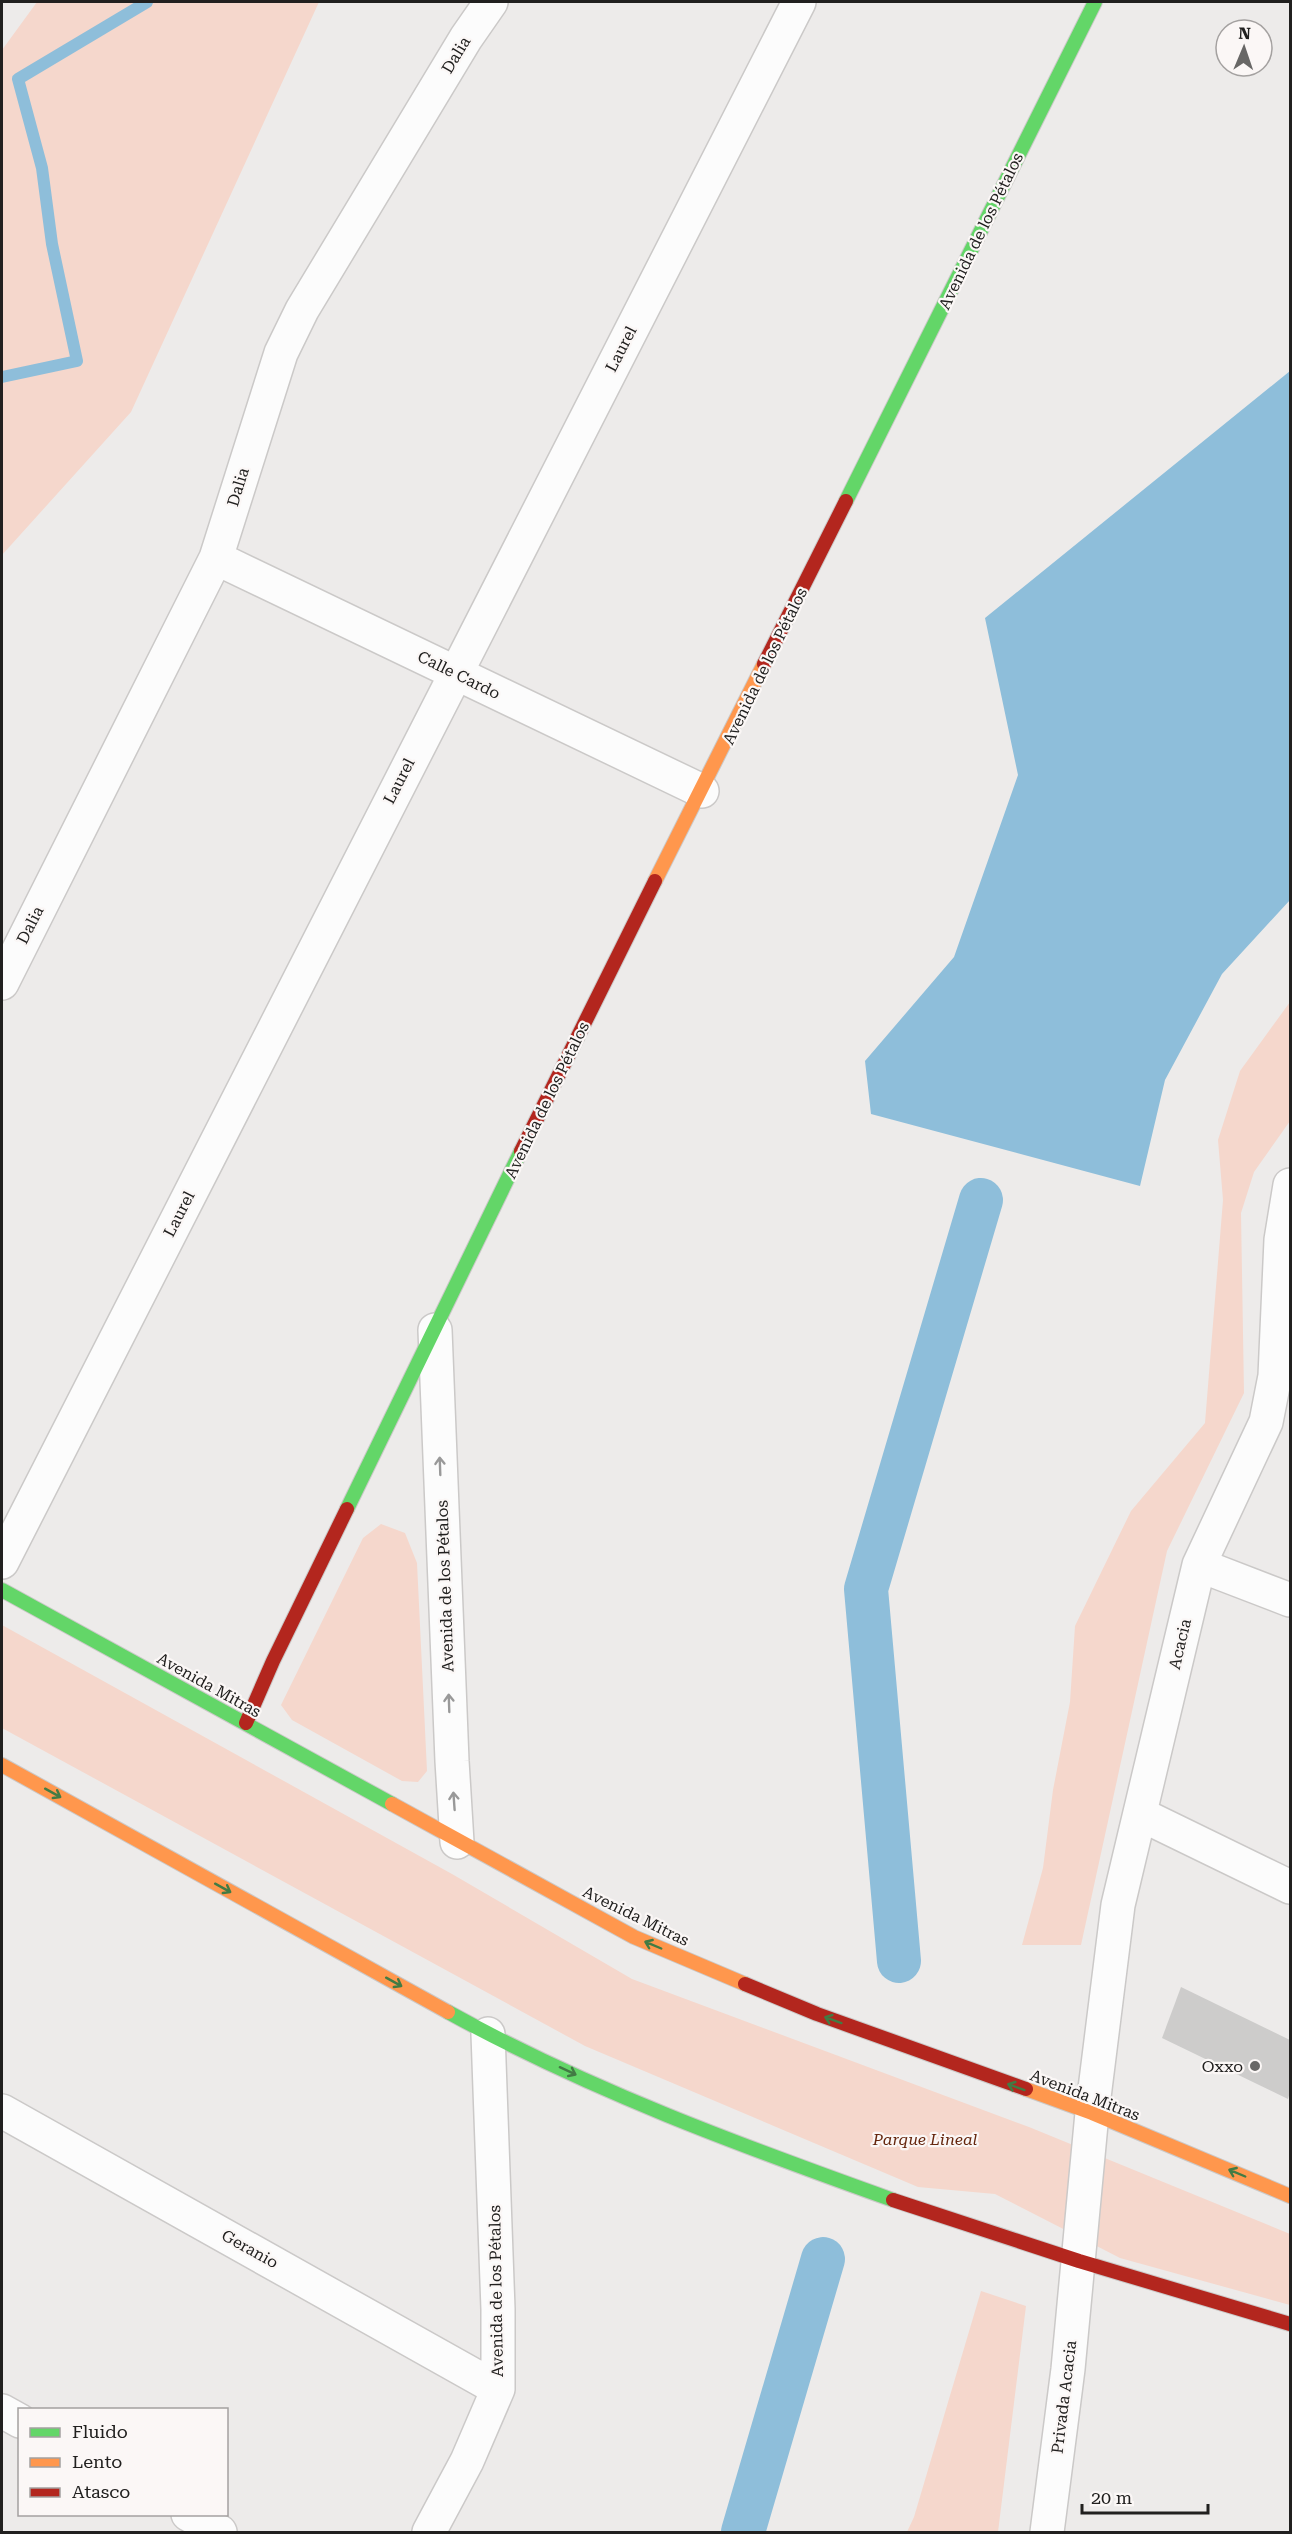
<svg xmlns="http://www.w3.org/2000/svg" width="1292" height="2534" viewBox="0 0 1292 2534" font-family="'Roboto Serif',serif">
  <rect width="100%" height="100%" fill="#edebea"/>
  <path fill="#f5d7cc" d="M37,2H319L131,412L2,555V50Z
    M1290,1002V1121L1254,1172L1241,1213L1244,1393L1167,1551L1081,1945H1022L1043,1868L1053,1790L1070,1702L1075,1626L1131,1511L1205,1423L1223,1200L1218,1140L1240,1071Z
    M381,1524L405,1533L417,1563L427,1771L418,1782L402,1781L292,1720L281,1705L363,1538Z
    M2,1625L452,1874L632,1979L1029,2127L1290,2234V2305L1120,2258L995,2194L918,2187L585,2046L2,1728Z
    M981,2291L1026,2306L998,2532H907L914,2517Z"/>
  <path fill="#8ebeda" d="M1290,371V900L1222,974L1165,1080L1140,1186L871,1114L865,1061L954,957L1018,775L985,618Z"/>
  <g fill="none" stroke-linecap="round" stroke-linejoin="round">
    <path stroke="#8ebeda" stroke-width="12" d="M2,377L77,361L52,244L42,168L18,79L147,2"/>
    <path stroke="#8ebeda" stroke-width="44" d="M899,1961L866,1589L981,1200
      M743,2532L823,2259"/>
  </g>
  <path fill="#cdcccb" d="M1181,1987L1290,2040V2092L1288,2099L1162,2038Z"/>
  <g fill="none" stroke-linecap="round" stroke-linejoin="round">
    <defs>
      <path id="street" d="M216,558L702,791
        M2,983L216,558L281,353L302,310L466,38L491,2
        M435,1330L452,1761L457,1842
        M2,1562L799,2
        M1199,1565L1290,1600
        M1140,1814L1290,1887
        M2,2111L498,2389
        M2,2411L20,2421
        M188,2514L220,2532
        M429,2532L467,2461L498,2389V2309L488,2034
        M1047,2532L1068,2369L1092,2113L1118,1905L1199,1565L1266,1422L1275,1376L1281,1240L1290,1185"/>
      <path id="fast" d="M846,501L1095,2
        M347,1509L521,1151
        M2,1590L392,1804
        M448,2012C589,2090 742,2146 893,2200"/>
      <path id="slow" d="M655,881L764,664
        M2,1765L448,2012
        M392,1804L634,1937L745,1984
        M1026,2089L1092,2113L1290,2196"/>
      <path id="jam" d="M764,664L846,501
        M521,1151L655,881
        M246,1723L273,1661L347,1509
        M745,1984L817,2014L1026,2089
        M893,2200L1079,2261L1290,2324"/>
    </defs>
    <use href="#street" stroke="#cbc9c8" stroke-width="36"/>
    <use href="#fast" stroke="#cbc9c8" stroke-width="16"/>
    <use href="#slow" stroke="#cbc9c8" stroke-width="16"/>
    <use href="#jam" stroke="#cbc9c8" stroke-width="16"/>
    <use href="#street" stroke="#fcfcfc" stroke-width="33"/>
    <use href="#fast" stroke="#63d668" stroke-width="14"/>
    <use href="#slow" stroke="#ff974d" stroke-width="14"/>
    <use href="#jam" stroke="#b3261e" stroke-width="14"/>
  </g>
  <defs><path id="oneway-shaft" d="M-6 0H5M1.5-3L5.5 0L1.5 3" fill="none" stroke-width="1.6" stroke-linecap="round" stroke-linejoin="round" transform="scale(1.5)"/></defs>
  <g stroke="#999">
    <use href="#oneway-shaft" transform="translate(440 1466) rotate(-92)"/>
    <use href="#oneway-shaft" transform="translate(449 1703) rotate(-92)"/>
    <use href="#oneway-shaft" transform="translate(454 1801) rotate(-94)"/>
  </g>
  <g stroke="#427b44">
    <use href="#oneway-shaft" transform="translate(53 1793) rotate(29)"/>
    <use href="#oneway-shaft" transform="translate(223 1888) rotate(29)"/>
    <use href="#oneway-shaft" transform="translate(653 1945) rotate(-157)"/>
    <use href="#oneway-shaft" transform="translate(394 1982) rotate(29)"/>
    <use href="#oneway-shaft" transform="translate(833 2020) rotate(-160)"/>
    <use href="#oneway-shaft" transform="translate(568 2071) rotate(25)"/>
    <use href="#oneway-shaft" transform="translate(1016 2087) rotate(-160)"/>
    <use href="#oneway-shaft" transform="translate(1237 2173) rotate(-157)"/>
  </g>
  <circle fill="#686766" stroke="#fbf7f6" stroke-width="2" cx="1255" cy="2066" r="6"/>
  <g text-anchor="middle" dominant-baseline="central" stroke-width="4.5" stroke-linejoin="round" paint-order="stroke">
    <g font-size="16" fill="#21201f" stroke="#fbf7f6">
      <text transform="translate(456 55) rotate(-59)">Dalia</text>
      <text transform="translate(981 231) rotate(-64)">Avenida de los Pétalos</text>
      <text transform="translate(621 349) rotate(-63)">Laurel</text>
      <text transform="translate(238 487) rotate(-73)">Dalia</text>
      <text transform="translate(765 666) rotate(-64)">Avenida de los Pétalos</text>
      <text transform="translate(459 675) rotate(26)">Calle Cardo</text>
      <text transform="translate(399 781) rotate(-63)">Laurel</text>
      <text transform="translate(30 925) rotate(-63)">Dalia</text>
      <text transform="translate(547 1100) rotate(-64)">Avenida de los Pétalos</text>
      <text transform="translate(179 1214) rotate(-63)">Laurel</text>
      <text transform="translate(445 1586) rotate(-92)">Avenida de los Pétalos</text>
      <text transform="translate(1180 1644) rotate(-77)">Acacia</text>
      <text transform="translate(209 1685) rotate(29)">Avenida Mitras</text>
      <text transform="translate(636 1916) rotate(26)">Avenida Mitras</text>
      <text transform="translate(1085 2095) rotate(21)">Avenida Mitras</text>
      <text transform="translate(250 2249) rotate(29)">Geranio</text>
      <text transform="translate(496 2291) rotate(-91)">Avenida de los Pétalos</text>
      <text transform="translate(1064 2397) rotate(-83)">Privada Acacia</text>
    </g>
    <g font-size="16" fill="#21201f" stroke="#fbf7f6" text-anchor="end">
      <text x="1243" y="2066">Oxxo</text>
    </g>
    <g font-size="16" font-style="italic" fill="#65260d" stroke="#fbf7f6">
      <text x="925" y="2139">Parque Lineal</text>
    </g>
  </g>
  <rect width="1292" height="2534" fill="none" stroke="#21201f" stroke-width="6"/>
  <rect x="18" y="2408" width="210" height="108" fill="#fbf7f6" stroke="#a4a1a0" stroke-width="1.5"/>
  <rect x="30" y="2428" width="30" height="9" fill="#63d668" stroke="#a4a1a0" stroke-width="1.5"/>
  <text x="72" y="2438" font-size="18" fill="#21201f">Fluido</text>
  <rect x="30" y="2458" width="30" height="9" fill="#ff974d" stroke="#a4a1a0" stroke-width="1.5"/>
  <text x="72" y="2468" font-size="18" fill="#21201f">Lento</text>
  <rect x="30" y="2488" width="30" height="9" fill="#b3261e" stroke="#a4a1a0" stroke-width="1.5"/>
  <text x="72" y="2498" font-size="18" fill="#21201f">Atasco</text>
  <g transform="translate(1244 48) rotate(2)"><circle r="28" fill="#fbf7f6" stroke="#a4a1a0" stroke-width="1.5"/>
  <path d="M0-4.5L10 22L0 15L-10 22Z" fill="#686766"/>
  <text y="-9" font-size="16" font-weight="bold" text-anchor="middle" fill="#21201f">N</text>
  </g>
  <path d="M1082 2504v9h126v-9" fill="none" stroke="#21201f" stroke-width="3"/>
  <text x="1091" y="2504" font-size="18" fill="#21201f" stroke="#fbf7f6" stroke-width="4.5" paint-order="stroke">20 m</text>
</svg>
